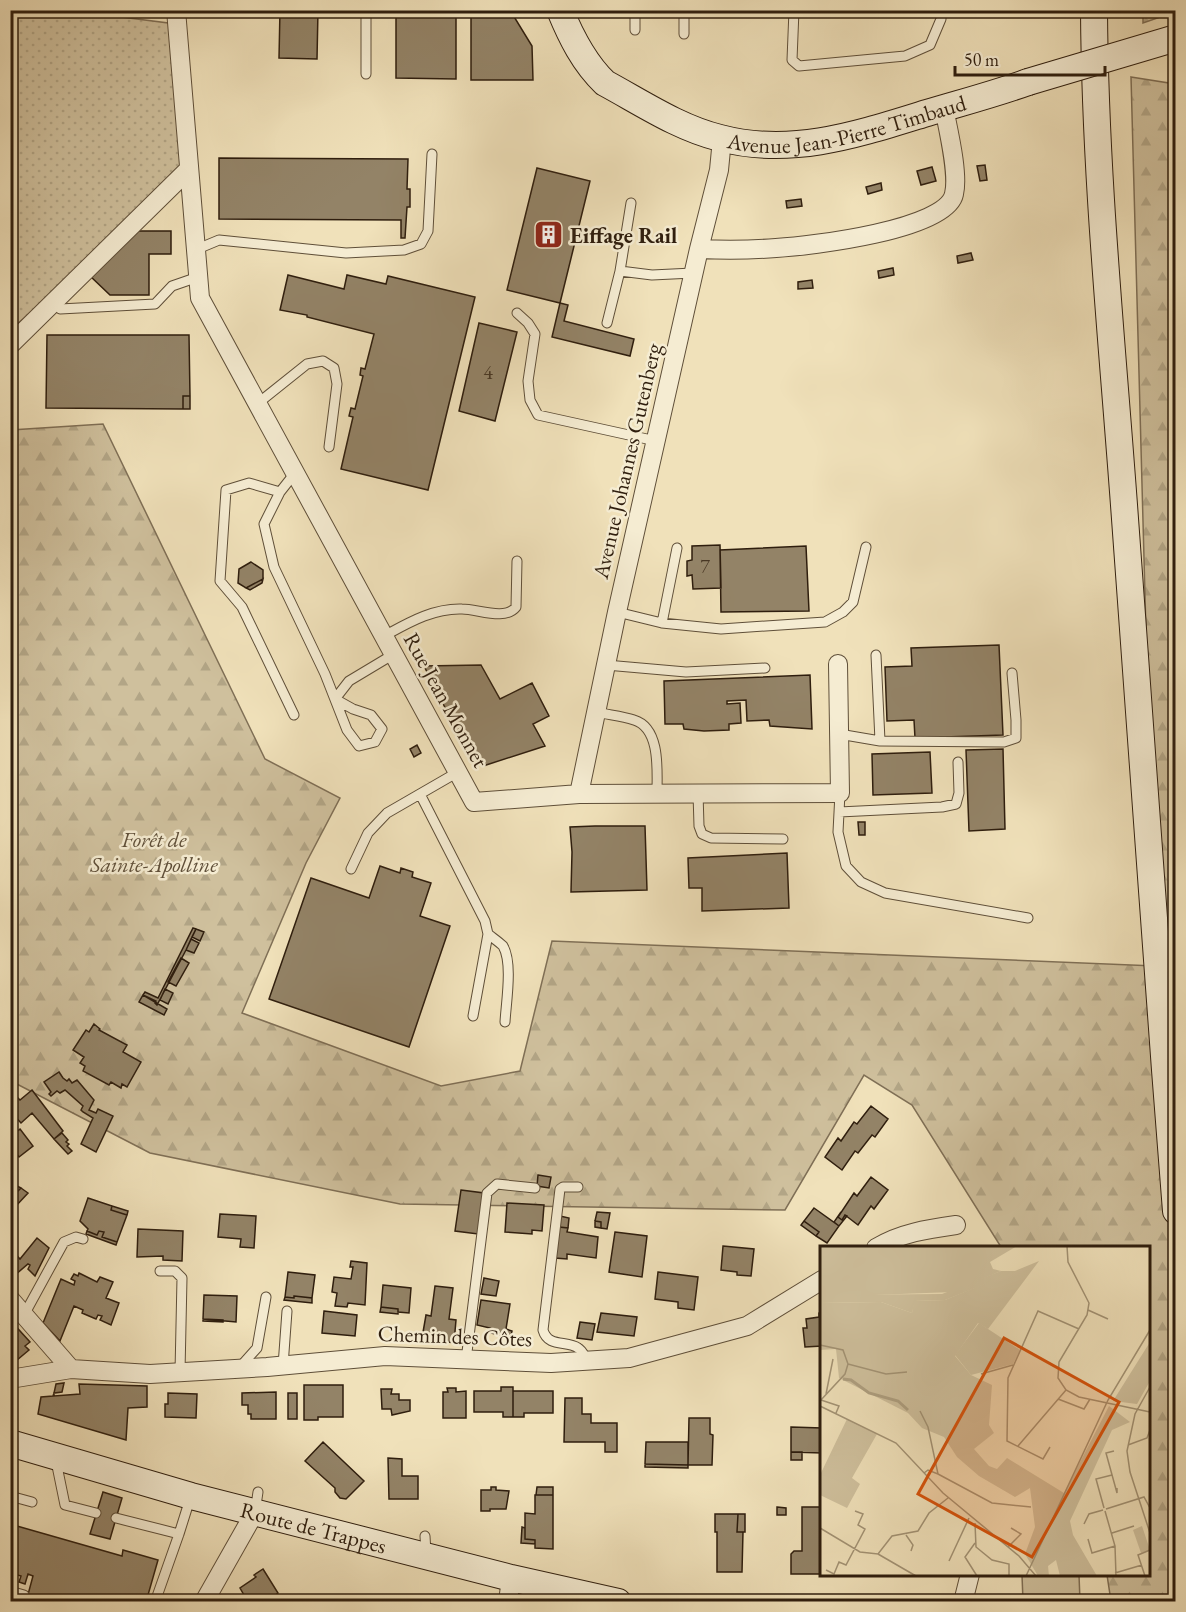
<svg xmlns="http://www.w3.org/2000/svg" width="1186" height="1612" viewBox="0 0 1186 1612" font-family="'EB Garamond',serif">
  <defs>
    <pattern id="green-dots" width="8" height="8" patternUnits="userSpaceOnUse" patternTransform="scale(1.5)"><rect width="8" height="8" fill="#cfc09d"/><path d="M2 2h.1M6 6h.1" fill="none" stroke="#b2a586" stroke-width="1.8" stroke-linecap="round"/></pattern>
    <pattern id="forest-firs" width="22" height="20" patternUnits="userSpaceOnUse" patternTransform="scale(1.5)"><rect width="22" height="20" fill="#cfc09d"/><path d="M5 1l3.5 6h-7zM16 11l3.5 6h-7z" fill="#b2a586"/></pattern>
  </defs>
  <rect width="100%" height="100%" fill="#f0e1ba"/>
  <filter id="stains"><feTurbulence type="fractalNoise" baseFrequency=".00333" numOctaves="4"/><feColorMatrix values="0 0 0 0 .2 0 0 0 0 .09 0 0 0 0 .02 0 0 0 .5 -.17"/></filter>
  <radialGradient id="worn" r=".72"><stop offset=".6" stop-color="#630" stop-opacity="0"/><stop offset="1" stop-color="#630" stop-opacity=".3"/></radialGradient>
  <path fill="url(#green-dots)" stroke="#7f6f56" stroke-width="1.5" d="M11,11H74L176,24L187,169L11,330Z"/>
  <path fill="url(#forest-firs)" stroke="#7f6f56" stroke-width="1.5" d="M1143,11H1175V12L1143,23Z
    M1131,77L1175,84V1601H1111L1107,1575L1148,1574V1248L1001,1247L912,1105L864,1075L785,1210L400,1204L150,1153L11,1081V430L103,424L265,759L340,798L306,863L242,1013L441,1086L520,1071L552,941L1155,966Z"/>
  <path fill="#cfc09d" stroke="#7f6f56" stroke-width="1.5" d="M1022,1575H1079L1080,1601H1023Z"/>
  <path fill="#938367" stroke="#2f1e0e" stroke-width="1.5" d="M280,10H318L317,59L279,58Z
    M396,10H456V79L396,78Z
    M471,10H510L532,46L533,80H471Z
    M219,158L408,159L407,189H410V207H407L405,238H401V220L219,219Z
    M985,165L987,180L980,181L977,166Z
    M932,167L936,181L921,185L917,171Z
    M537,168L590,181L560,303L507,290Z
    M881,183L882,190L868,194L866,187Z
    M801,199L802,206L787,208L786,201Z
    M131,231H171V254H149V295H110L89,275Z
    M971,253L973,260L958,263L957,256Z
    M893,268L894,275L879,278L878,271Z
    M288,275L344,289L347,275L386,284L388,276L475,297L428,490L341,469L353,417L349,416L351,408L355,409L363,376L360,375L361,368L365,369L374,334L307,317V315L280,310Z
    M812,280L813,288L798,289V282Z
    M560,303L568,305L564,321L634,339L630,356L552,337Z
    M479,323L517,332L495,421L459,411Z
    M47,335H189L190,396H183V409L46,408Z
    M183,396H190V409H183Z
    M720,545L721,588L693,589L692,575L687,576V561L692,560V546Z
    M806,546L809,611L721,612L720,550Z
    M251,562L263,570V579L246,588L238,583L239,569Z
    M263,579L262,583L250,590L246,588Z
    M999,645L1003,735L915,738L914,720L887,721L885,667L912,666L911,648Z
    M481,665L500,699L532,683L549,716L533,724L545,746L483,766L477,753L470,757L424,666Z
    M810,675L812,729L770,726L769,720L747,721L746,700L727,701V704L740,703L741,723L729,724V730L704,731L684,729L683,724H665L664,681Z
    M417,745L421,753L414,757L410,749Z
    M1003,749L1005,829L969,831L966,750Z
    M930,752L932,793L873,795L872,754Z
    M858,822H865V835H859Z
    M595,826H645L647,890L571,892L572,852L570,827Z
    M787,853L789,908L702,911V888H689L688,858Z
    M380,866L400,873L401,868L413,872L412,877L431,883L420,916L450,926L409,1047L269,999L311,878L369,898Z
    M193,928L196,929L186,950L157,1005L155,1003L156,1001L143,995L145,992L158,998Z
    M196,929L204,932L200,941L192,937Z
    M191,939L199,943L194,953L186,950Z
    M181,958L189,963L176,986L168,982Z
    M165,989L173,993L168,1004L160,1000Z
    M143,995L167,1009L164,1015L139,1002Z
    M94,1024L100,1029L99,1030L127,1045L123,1052L141,1062L127,1087L122,1084L121,1088L111,1082L109,1085L83,1071L85,1066L80,1063L84,1057L73,1050L86,1030L89,1032Z
    M59,1072L63,1078L67,1081L69,1079L72,1083L77,1080L94,1100L89,1110L96,1113L98,1109L113,1116L96,1152L81,1144L93,1118L83,1112L81,1110L83,1106L65,1090L60,1093L57,1091L51,1096L49,1094L51,1092L44,1082Z
    M32,1090L63,1131L54,1139L32,1113L21,1123L10,1111V1103L17,1097L20,1100Z
    M871,1106L888,1119L875,1137L872,1135L858,1153L855,1151L842,1170L825,1157L838,1138L841,1141L854,1122L857,1124Z
    M20,1129L33,1146L19,1157L16,1153L12,1157L16,1160L10,1165V1137Z
    M62,1133L68,1140L66,1142L69,1144L67,1146L72,1151L68,1154L54,1139Z
    M538,1175L551,1177L549,1188L537,1186Z
    M871,1177L888,1190L874,1209L871,1206L858,1225L845,1215L842,1220L838,1217L854,1193L857,1196Z
    M17,1186L21,1188L10,1199V1192Z
    M21,1188L28,1193L15,1207L10,1202V1199Z
    M461,1190L484,1193L478,1234L455,1231Z
    M88,1198L112,1206L111,1210L127,1215L117,1242L102,1237L104,1232L99,1231L97,1235L87,1231L88,1229L80,1221Z
    M507,1203L544,1205L542,1231L532,1230V1234L505,1232Z
    M112,1206L128,1211L127,1215L111,1210Z
    M814,1208L839,1226L827,1243L816,1236L819,1232L804,1221Z
    M597,1212L610,1213L607,1229L601,1228V1222L595,1221Z
    M841,1212L838,1217L842,1220L845,1215L847,1216L839,1226L834,1222Z
    M220,1214L256,1216L254,1248L240,1247L241,1239L218,1237Z
    M560,1216L569,1218L568,1228L559,1227Z
    M595,1221L601,1222V1228L595,1227Z
    M804,1221L819,1232L816,1236L801,1225Z
    M559,1227L568,1228L567,1232L598,1237L596,1258L567,1254V1259L555,1258Z
    M138,1229L183,1231L182,1261L163,1260V1256L137,1257Z
    M87,1231L97,1235L99,1231L104,1232L102,1237L117,1242L116,1245L86,1234Z
    M615,1232L647,1236L642,1277L609,1272Z
    M37,1238L49,1248L35,1276L28,1269L30,1265L28,1264L15,1275L10,1270V1248L20,1259Z
    M723,1246L754,1249L751,1276L737,1275V1272L721,1270Z
    M351,1261L367,1263L365,1305L348,1303L347,1307L335,1306L337,1293L332,1292L334,1277L351,1279L353,1267H350Z
    M288,1272L315,1275L312,1298L294,1296V1298L285,1297Z
    M658,1272L698,1277L694,1310L678,1308V1302L655,1299Z
    M79,1273L97,1282L100,1277L113,1282L106,1298L119,1303L111,1325L100,1320L102,1316L98,1315L96,1319L82,1313L83,1310L74,1306L60,1341L43,1323L61,1279L74,1285L75,1281L71,1279L74,1274L78,1276Z
    M484,1278L499,1281L496,1296L481,1294Z
    M383,1285L411,1288L409,1313L398,1312V1309L381,1307Z
    M435,1286L453,1288L449,1319L456,1320L454,1343L422,1338L426,1315L431,1316Z
    M204,1295L237,1296L236,1322L203,1319Z
    M294,1296L312,1298V1303L284,1300L285,1297L294,1298Z
    M481,1300L510,1304L506,1329L512,1331L511,1337L490,1333V1328L477,1325Z
    M381,1307L398,1309V1314L380,1312Z
    M324,1311L357,1315L355,1336L322,1333Z
    M822,1312V1346L805,1347L803,1328H807L806,1319L819,1317V1313Z
    M601,1313L637,1317L634,1336L597,1332Z
    M203,1319L223,1320V1322L203,1321Z
    M10,1320L30,1342L25,1346L29,1350L17,1360L10,1354Z
    M580,1322L595,1324L592,1340L577,1338Z
    M64,1383L62,1392L54,1393L56,1384Z
    M79,1384L147,1386V1407L128,1408L126,1440L38,1414L41,1397L53,1396L54,1393V1396L80,1394Z
    M304,1385H343V1417H318V1420H304Z
    M501,1387H513V1417H503V1412H474V1391H501Z
    M447,1388H456V1392L466,1391V1418H443V1392H448Z
    M381,1389H392L391,1394H399V1400H410V1411L392,1415L391,1409H382Z
    M513,1391H553V1413H524V1417H513Z
    M276,1392V1419H251V1414H248V1405H242V1393Z
    M168,1393L197,1394L196,1418L165,1417V1404H168Z
    M288,1393H297V1419H288Z
    M565,1398H582V1414H591V1423H617V1452H605V1442H564Z
    M689,1418H710V1434L713,1435L712,1465H688Z
    M791,1427L822,1428V1453L791,1452Z
    M323,1442L364,1481L346,1499L340,1498L335,1492V1488L305,1461Z
    M646,1442H688V1465L645,1464Z
    M791,1452H802V1460H791Z
    M388,1458L402,1459V1476H418V1499H389Z
    M645,1464L688,1465V1468L645,1467Z
    M491,1487H496V1490L509,1491L506,1509H490V1511H481V1490H491Z
    M537,1487H553V1495H536Z
    M103,1492L122,1498L110,1539L90,1534Z
    M535,1495H553V1549L535,1548V1540L525,1539V1513L535,1514Z
    M777,1507L786,1508V1515H777Z
    M802,1507H822V1574H791V1554L794,1551H802Z
    M715,1514H738L737,1532H743L742,1572H717V1532H715Z
    M738,1514H745V1532H737Z
    M10,1524L122,1556L123,1550L158,1560L146,1602H26L33,1576L28,1574L25,1584L19,1582L21,1576L10,1573Z
    M522,1527L525,1528V1539L535,1540V1544L521,1543Z
    M263,1569L278,1593L265,1602H248L240,1588L256,1577L254,1575Z"/>
  <g fill="none" stroke-linecap="round" stroke-linejoin="round">
    <defs>
      <path id="lane" d="M635,10V30
        M684,10V34
        M794,10L792,60L799,66L905,56L930,45L941,19V10
        M366,74V10
        M631,203L620,271L652,275L693,273
        M195,250L219,240L346,253L404,250L421,244L428,231L432,154
        M60,309L155,304L172,286L198,277
        M517,313L528,323L535,334L528,381L530,400L538,415L656,441
        M607,323L620,271
        M257,404L307,364L323,361L334,368L337,384L329,447
        M295,473L280,492L264,524L274,567L325,674L347,730L359,746L375,742L382,729L371,715L353,709L335,699L349,681L394,654
        M280,492L249,483L226,490L220,581L242,607L294,715
        M617,612L662,623L721,629L825,622L843,612L853,602L866,547
        M662,623L677,548
        M384,636C408,623 433,608 462,609C478,609 505,621 516,607L517,561
        M876,655L880,741
        M606,665L686,672L765,668
        M596,712C609,715 622,716 634,720C661,728 657,772 657,793
        M839,734L880,741L1004,742L1016,738V720L1012,673
        M698,793L699,826L702,834L711,838L783,839
        M840,793L838,832L846,866L861,882L885,893L1028,918
        M420,794L485,921L488,934L473,1016
        M839,812L942,807L956,804L959,793L958,762
        M351,869L368,833L387,813L458,772
        M488,934C493,938 499,942 503,946C513,963 506,1003 505,1022
        M578,1187H563L560,1189L543,1330C548,1348 567,1340 578,1348C582,1350 585,1357 588,1361
        M160,1271H175L182,1278L180,1372
        M24,1315L64,1242L76,1237L83,1239
        M466,1360L487,1193L497,1184L535,1188
        M283,1366L287,1311
        M240,1367L257,1348L266,1297
        M56,1461L65,1505L96,1513
        M10,1496L32,1502
        M255,1512L258,1492
        M116,1518L179,1534L190,1499
        M425,1536L426,1553
        M10,1591L24,1595
        M155,1602L179,1534"/>
      <path id="street" d="M176,10L200,298L474,802L579,794L840,793L838,664
        M699,249C724,250 750,250 776,248C810,246 947,230 954,194C959,174 948,129 944,108
        M10,345L188,170
        M579,794L617,612L699,249L719,170L722,139
        M876,1248C900,1233 928,1229 956,1225
        M10,1299L71,1369L10,1379
        M71,1369L150,1374L267,1367L385,1356L551,1363L629,1358L747,1326L822,1280
        M204,1602L255,1512
        M508,1602L511,1578
        M963,1602L970,1574"/>
      <g id="secondary">
        <path id="s1" d="M560,10C571,37 584,63 605,83C642,103 679,128 720,138C792,157 859,134 927,113C960,103 995,94 1028,82"/>
        <path d="M1094,10C1095,176 1112,341 1124,505C1142,741 1157,976 1176,1211"/>
        <path id="s2" d="M10,1443L191,1496L511,1578L618,1602"/>
      </g>
    </defs>
    <use href="#lane" stroke="#5f4f39" stroke-width="11"/>
    <use href="#street" stroke="#5f4f39" stroke-width="20"/>
    <use href="#secondary" stroke="#2f1e0e" stroke-width="28"/>
    <use href="#lane" stroke="#f5ecd2" stroke-width="9"/>
    <use href="#street" stroke="#f5ecd2" stroke-width="18"/>
    <use href="#secondary" stroke="#f5ecd2" stroke-width="26"/>
    <defs>
      <path id="secondary-bridge" d="M1028,82L1176,38"/>
    </defs>
    <use href="#secondary-bridge" stroke="#2f1e0e" stroke-width="28" stroke-linecap="butt"/>
    <use href="#secondary-bridge" stroke="#f5ecd2" stroke-width="26"/>
  </g>
  <defs>
    <symbol id="building-square" viewBox="-11 -11 22 22"><rect x="-9" y="-9" width="18" height="18" rx="4" fill="#8f2418" stroke="#f5ecd2"/><path d="M-4-6H4V6H1V3H-1V6H-4ZM-2.5-4.3h1.7v1.8h-1.7ZM.8-4.3h1.7v1.8H.8ZM-2.5-1h1.7V.8h-1.7ZM.8-1h1.7V.8H.8Z" fill="#fff"/></symbol>
  </defs>
  <g fill-rule="evenodd">
    <use href="#building-square" x="532" y="218" width="33" height="33"/>
  </g>
  <g text-anchor="middle" dominant-baseline="central" stroke-width="5" stroke-linejoin="round" paint-order="stroke">
    <g font-size="20" fill="#483724">
      <text x="488" y="372">4</text>
      <text x="705" y="566">7</text>
    </g>
    <g font-size="22" fill="#2f1e0e" stroke="#f5ecd2">
      <text stroke="none"><textPath href="#s1" startOffset="344">Avenue Jean-Pierre Timbaud</textPath></text>
      <text transform="translate(627 461) rotate(-77)">Avenue Johannes Gutenberg</text>
      <text transform="translate(446 700) rotate(61)">Rue Jean Monnet</text>
      <text transform="translate(455 1336) rotate(2)">Chemin des Côtes</text>
      <text stroke="none"><textPath href="#s2" startOffset="315">Route de Trappes</textPath></text>
    </g>
    <g font-size="22" font-weight="bold" fill="#2f1e0e" stroke="#f5ecd2" text-anchor="start">
      <text x="570" y="235">Eiffage Rail</text>
    </g>
    <g font-size="22" font-style="italic" fill="#5f4f39" stroke="#f5ecd2">
      <text x="154" y="839">Forêt de<tspan x="154" dy="25">Sainte-Apolline</tspan></text>
    </g>
  </g>
  <g transform="translate(820 1246)">
    <rect width="330" height="330" fill="#f0e1ba"/>
    <path d="M181,25H198L125,54L95,55L92,67L61,56L0,57V49L122,48ZM159,77L200,104L193,118L151,129L135,109Z" fill="#cfc09d"/>
    <path d="M0,0H197L170,16L173,23L181,25L132,46L29,50L0,49ZM219,15L168,83L158,77L135,110L151,129L172,139L169,179L174,187L154,203L169,220L177,223L187,212L244,247L289,160L310,176L292,184L250,275L253,289L277,330H240L236,314L228,320L229,330H218L205,308L215,281L210,242L195,251L159,230L137,211L124,191L102,182L88,167L19,132L16,103L0,104V57L61,56L92,67L94,55L125,54ZM330,96V135L317,158L293,155Z" fill="#cfc09d"/>
    <path d="M27,173L57,188L32,232L40,238L27,262L0,249V229Z" fill="#cfc09d"/>
    <path d="M322,280L330,304L321,307L313,284Z" fill="#cfc09d"/>
    <path fill="none" stroke="#ae9f80" stroke-width="3" d="M23,133L31,134L49,147L78,155L88,164"/>
    <path fill="none" stroke="#a39375" stroke-width="1.5" d="M247,0L248,16L269,57L267,69L239,116L238,132L246,144L259,151L330,166M268,64L288,73M0,99L23,104L28,118L25,128L0,155M28,118L66,128L87,126M161,128L193,119M330,141L315,168L307,205L310,226L330,287M6,148L13,113M238,153L264,163L270,153M1,154L19,160L16,167M0,160L76,197L123,247L199,310L216,330M100,165L108,181L118,228L108,224L104,227M308,199L327,192L330,184M198,200L246,144M230,201L223,213L187,195L188,132L218,65L259,83M294,205L286,207L297,247V242M118,228L172,257L211,261M284,262L276,233L292,229M286,263L324,251L330,262M285,265L295,300L296,330M155,277L156,301L172,314L189,318V330M264,278L269,268L283,264M0,282L40,306L58,308L72,290L98,285L109,267L128,252M292,287L314,280M86,289L93,299L91,305M268,293L272,307L295,300M155,297L145,311L157,330M188,301L201,288L191,282M58,308L96,330M129,315L149,272M6,324L14,328L19,316L26,319L45,283L38,279L43,268L35,265M295,327L322,319M206,330L288,154L330,84M325,330L318,309L330,304"/>
    <path fill="#d6530c" fill-opacity="0.15" stroke="#d6530c" stroke-width="3" d="M184,92L299,156L212,311L98,248Z"/>
    <rect width="330" height="330" fill="none" stroke="#2f1e0e" stroke-width="3"/>
  </g>
  <rect width="1186" height="1612" fill="none" stroke="#f0e1ba" stroke-width="36"/>
  <rect x="12" y="12" width="1162" height="1588" fill="none" stroke="#2f1e0e" stroke-width="3"/>
  <rect x="18" y="18" width="1150" height="1576" fill="none" stroke="#2f1e0e" stroke-width="1.5"/>
  <path d="M955 66v9h150v-9" fill="none" stroke="#2f1e0e" stroke-width="3"/>
  <text x="964" y="66" font-size="18" fill="#2f1e0e" stroke="#f5ecd2" stroke-width="4.5" paint-order="stroke">50 m</text>
  <rect width="100%" height="100%" filter="url(#stains)"/>
  <rect width="100%" height="100%" fill="url(#worn)"/>
</svg>
